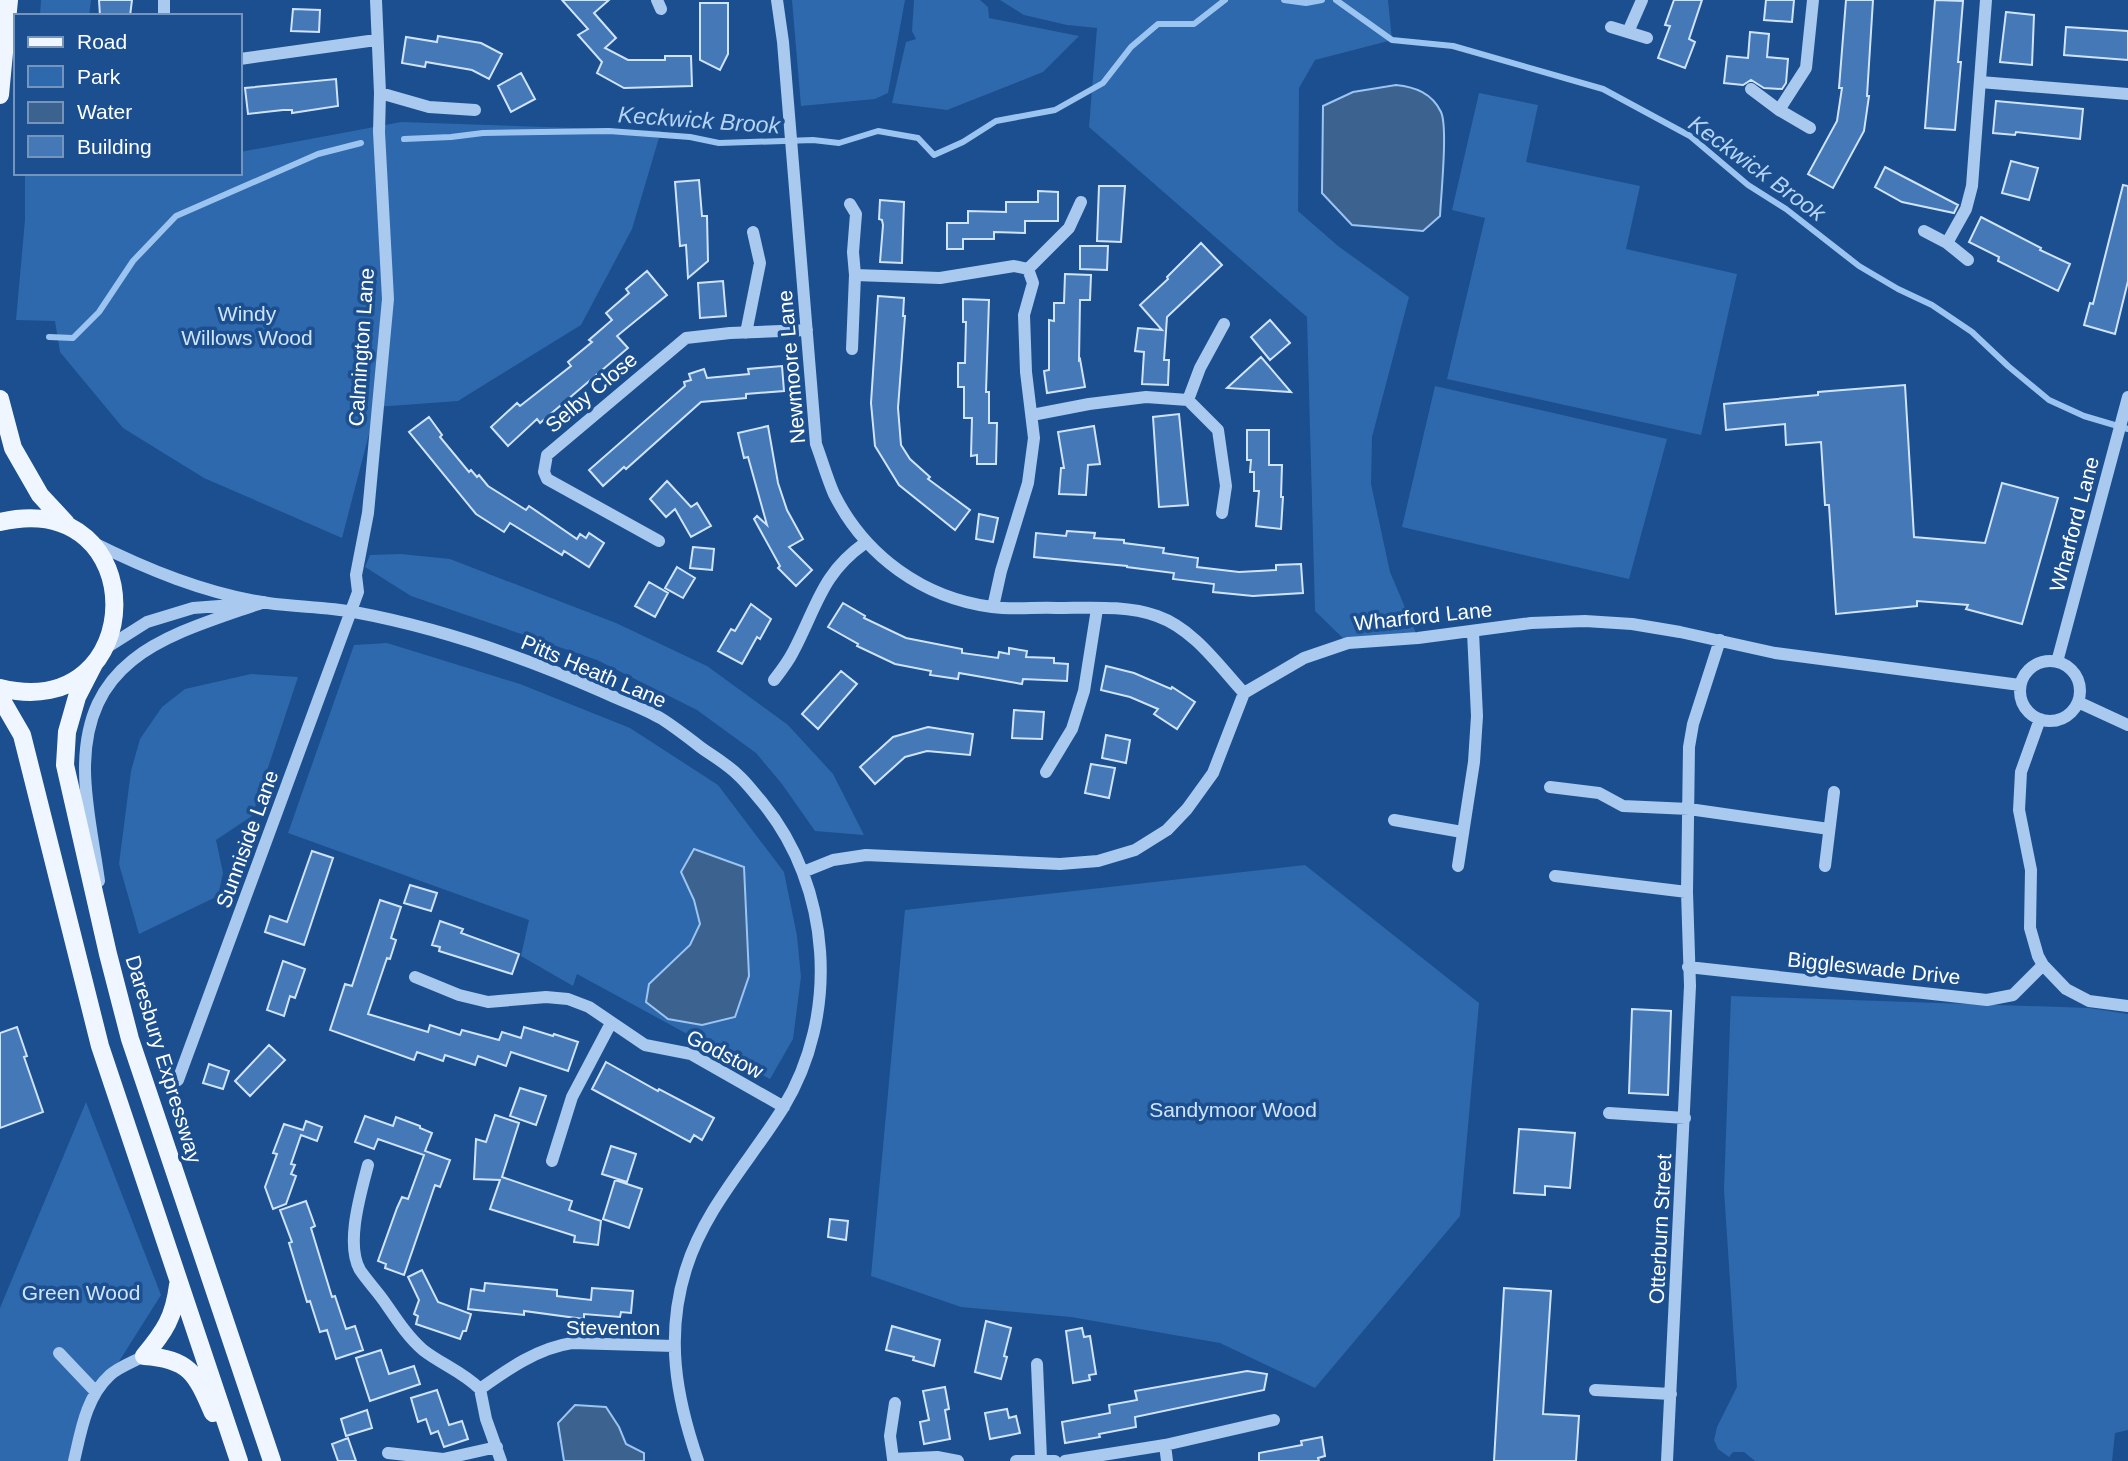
<svg xmlns="http://www.w3.org/2000/svg" width="2128" height="1461" viewBox="0 0 2128 1461" font-family="Arial,sans-serif">
  <rect width="100%" height="100%" fill="#1b4f8f"/>
  <path fill="#2e69ad" d="M41,0H91L89,16H40Z
    M792,0H905L888,93L875,99L801,106Z
    M914,0H980L988,7L989,18L1079,36L1043,72L947,110L892,103L906,42L916,39L912,31Z
    M1000,0H1388L1392,40L1315,60L1299,88L1298,211L1338,246L1409,297L1372,437L1371,484L1390,572L1418,638L1348,643L1315,611L1307,317L1089,127L1097,28L1067,25L1024,15Z
    M1479,93L1538,105L1526,162L1640,186L1626,249L1737,274L1701,435L1447,379L1485,218L1452,210Z
    M401,122L661,131L632,229L581,325L458,401L376,407L342,538L204,478L123,428L60,352L55,321L16,320L25,220V173H240V152Z
    M1435,386L1667,439L1629,579L1402,527Z
    M401,554L450,559L616,623L707,666L788,725L833,774L864,835L815,831L782,784L756,753L697,710L597,660L411,596L365,567L370,555Z
    M387,643L520,684L630,728L718,785L784,872L797,936L801,977L793,1039L770,1079L577,974L573,986L521,956L529,920L288,833L354,645Z
    M251,674L298,677L252,816L216,840L223,873L218,896L139,934L119,864L131,771L140,739L162,707L185,689Z
    M1305,865L1479,1003L1460,1216L1315,1388L1220,1343L1071,1317L961,1307L871,1276L905,910Z
    M1731,996L2089,1008L2128,1014V1430L2115,1433L2112,1461H1755L1744,1452H1733L1729,1457L1718,1449L1714,1440L1717,1427L1737,1387L1724,1190Z
    M86,1102L161,1295L111,1374L96,1392L74,1461H0V1308Z"/>
  <path fill="#3c6290" stroke="#9cc4f0" stroke-width="2" d="M1396,85C1415,87 1432,93 1441,112C1448,127 1441,195 1440,216L1423,231L1352,225L1322,193L1323,106L1353,92Z
    M694,849L744,867L749,976L735,1017L702,1025L668,1019L646,1002L649,984L690,945L700,924L694,900L681,872Z
    M575,1405L606,1407L619,1427L626,1444L644,1453V1461H564L558,1423Z"/>
  <g fill="none" stroke-linecap="round" stroke-linejoin="round">
    <path stroke="#9cc4f0" stroke-width="6" d="M1284,0L1306,3L1322,0
      M1336,0L1392,40L1453,46L1603,89L1690,136L1748,185L1786,209L1859,266L1898,289L1932,305L1972,332L2008,366L2049,400L2084,416L2128,429
      M404,139L451,137L483,133L609,131L690,137L719,143L813,140L839,143L878,131L918,138L934,155L963,142L996,121L1055,110L1103,83L1131,47L1158,24H1194L1225,0
      M49,337L73,338L99,312L133,261L176,216L318,154L361,143"/>
  </g>
  <path fill="#4478b7" stroke="#cfe3fa" stroke-width="2" d="M99,0H132L130,16H100Z
    M562,0H609L594,13L616,38L605,48L628,60H665V56H691L692,86L624,88L597,73L602,62L578,35L588,29Z
    M1674,0H1702L1689,39L1695,42L1685,68L1658,58L1670,26L1665,25Z
    M1766,0H1794L1792,22L1764,20Z
    M1846,0H1873L1867,96H1869L1864,131L1833,188L1808,174L1837,121L1842,88H1839Z
    M1935,0L1963,1L1958,62H1961L1955,130L1925,128Z
    M700,3H728V54L720,70L700,60Z
    M293,9L320,10L319,32L291,31Z
    M2006,12L2034,15L2032,65L2000,62Z
    M2066,27L2128,31V60L2064,55Z
    M1750,32L1769,34L1767,57L1788,59L1786,83L1782,89L1764,88L1751,80L1743,85L1724,83L1727,56L1748,58Z
    M438,36L481,43L502,54L489,79L472,70L426,62L425,67L402,63L406,37L437,42Z
    M521,73L535,99L511,112L498,86Z
    M336,79L338,106L292,113V110H283L248,114L245,88Z
    M1996,101L2083,109L2080,139L2016,132L2015,135L1993,133Z
    M2011,161L2038,168L2029,200L2002,193Z
    M1885,167L1958,205L1954,213L1902,202L1875,187Z
    M699,180L702,216H707L708,261L688,278L686,245L680,246L675,182Z
    M2123,185L2128,186V281L2115,334L2084,325L2090,303L2093,304Z
    M1099,186H1125L1121,242L1097,241Z
    M1038,191L1058,192V221H1025V233L994,232V239H963V249H947V223H968V211L1006,212V202H1038Z
    M880,200L904,202L902,263L880,262L883,225L882,220L879,219Z
    M1981,217L2041,248L2040,250L2070,264L2058,291L1998,261L1999,257L1969,242Z
    M1201,243L1222,265L1167,317L1164,360H1169L1168,385L1142,384L1144,352L1135,351L1138,328L1162,330L1140,305L1168,279L1167,277Z
    M1080,246H1108L1107,270L1080,269Z
    M647,271L667,295L617,336L628,348L540,423L537,419L508,446L491,427L517,403L520,406L571,366L568,362L592,342L589,340L612,320L606,313L629,293L626,289Z
    M1065,274L1091,275L1090,300H1080L1079,360L1080,359L1085,387L1047,393L1044,371L1049,370V320L1054,321V303H1064Z
    M723,281L726,316L700,318L698,283Z
    M878,296L904,298L903,316H905L898,408L901,445L910,459L930,477L928,479L970,510L955,530L899,485L875,446L871,403Z
    M963,299L989,300L986,392H989V423H997L996,464H977V455L971,456L972,418H964V387H958V363H965L966,322H963Z
    M1270,320L1290,343L1270,360L1251,337Z
    M1261,357L1291,392L1227,388Z
    M782,366L784,391L746,394V398L701,402L626,469L624,467L603,486L589,470L685,386L684,382L691,380L689,374L704,369L707,378L749,374L748,369Z
    M1905,385L1914,537L1985,543L2002,483L2058,498L2022,624L1966,609L1968,605L1917,601V606L1836,614L1829,505H1825L1821,442L1786,445L1785,424L1726,430L1724,404L1818,395V392Z
    M1179,414L1188,505L1159,507L1153,417Z
    M429,417L442,435L440,437L469,472L471,470L477,477L479,475L488,486L526,510L529,506L577,539L580,534L586,538L589,533L604,543L589,567L564,551L562,555L510,523L504,532L476,514L409,432Z
    M768,426L778,483L787,510L803,539L789,547L812,570L796,586L778,568L780,566L754,519L757,516L767,525L748,457L744,458L738,433Z
    M1094,426L1100,464L1088,465L1086,495L1059,494L1061,468H1064L1058,432Z
    M1247,430H1269V465H1282L1281,497H1283L1281,529L1256,526L1259,491H1254V472H1250L1251,460H1247Z
    M667,481L691,507L697,503L711,526L691,537L675,509L666,517L650,499Z
    M979,514L998,518L993,542L976,539Z
    M1067,531L1095,533L1094,538L1124,540V543L1164,548L1163,553L1198,558L1197,567L1239,572L1276,570V565L1301,564L1303,593L1253,596L1213,592L1214,584L1173,579L1174,573L1127,567V566L1034,557L1036,533L1066,536Z
    M693,547L714,549L712,570L690,568Z
    M677,567L695,578L683,598L665,588Z
    M649,582L668,593L655,617L635,606Z
    M843,603L865,616L864,618L906,638L962,649V653L998,658L999,652L1009,654V648L1027,651L1026,657L1054,658V663L1068,664L1067,681L1023,679L1022,684L959,673L958,679L930,675L931,671L895,664L857,646L858,644L828,627Z
    M751,604L771,619L760,639L757,637L742,664L718,651L731,629L735,631Z
    M1106,666L1134,673L1171,689L1172,687L1195,702L1177,729L1154,714L1158,709L1130,697L1101,690Z
    M841,671L857,684L818,729L802,714Z
    M1014,710L1044,712L1042,739L1012,738Z
    M928,727L973,734L970,755L927,751L905,757L875,784L860,767L893,737Z
    M1106,735L1130,740L1126,763L1102,758Z
    M1091,764L1115,768L1109,798L1085,793Z
    M312,851L333,858L304,945L265,932L270,916L287,922Z
    M410,885L437,893L431,911L404,903Z
    M380,900L401,907L391,938L396,940L390,959L387,958L368,1014L428,1032L430,1025L460,1035L462,1030L499,1040L502,1032L521,1038L524,1027L553,1036L554,1034L578,1042L568,1071L511,1052L506,1066L478,1056L475,1065L445,1055L443,1061L417,1052L414,1060L330,1030L345,984L352,986Z
    M440,921L463,929L461,933L519,954L512,974L439,951L440,947L432,945Z
    M283,961L305,969L295,998L290,996L284,1016L267,1010Z
    M1632,1009L1671,1011L1668,1095L1629,1093Z
    M17,1027L27,1056L24,1057L43,1112L0,1128V1033Z
    M269,1045L285,1060L250,1096L235,1081Z
    M606,1062L658,1091L659,1089L714,1118L702,1140L694,1135L690,1142L592,1089Z
    M209,1064L229,1071L223,1089L203,1083Z
    M520,1088L546,1096L536,1125L510,1116Z
    M495,1115L519,1123L502,1177L572,1201L569,1210L601,1221L598,1245L574,1242L575,1236L490,1209L500,1180L474,1179L476,1139L486,1142Z
    M365,1116L393,1126L396,1117L420,1126V1128L432,1133L425,1151L450,1160L440,1187L435,1185L404,1275L385,1268L386,1264L378,1261L397,1208L402,1197L408,1199L424,1155L378,1139L374,1149L355,1142Z
    M306,1121L322,1127L317,1141L301,1135L291,1164L295,1165L291,1174L296,1176L286,1204L273,1209L265,1187L277,1154L273,1153L284,1124L303,1130Z
    M1519,1129L1575,1133L1570,1188L1545,1186V1195L1514,1193Z
    M611,1146L636,1154L627,1182L602,1174Z
    M615,1180L642,1189L629,1228L603,1219Z
    M306,1201L315,1226L311,1228L332,1297L335,1296L346,1329L355,1326L363,1350L336,1359L327,1330L320,1332L310,1301L307,1302L289,1243L292,1242L280,1210Z
    M830,1219L848,1221L846,1240L828,1237Z
    M422,1270L438,1302L471,1314L466,1331H463L460,1339L416,1324L418,1316L414,1314L419,1300L408,1277Z
    M485,1283L557,1290V1296L591,1300L592,1288L633,1291L631,1313L621,1312L620,1317L584,1314V1319L524,1311V1315L468,1309L471,1289L484,1291Z
    M1504,1288L1551,1291L1543,1414L1579,1416L1576,1461H1494Z
    M986,1321L1011,1328L1004,1356L1007,1357L1001,1379L975,1372Z
    M892,1326L940,1340L934,1366L913,1360L914,1357L886,1350Z
    M1082,1328L1084,1337L1090,1336L1096,1374L1089,1375L1090,1380L1073,1383L1066,1331Z
    M381,1350L389,1374L414,1366L420,1384L370,1401L356,1358Z
    M1247,1371L1267,1374L1264,1390L1135,1417L1136,1427L1099,1434L1100,1437L1065,1443L1062,1422L1110,1413L1109,1405L1137,1400L1135,1391Z
    M945,1387L949,1409L945,1410L950,1439L924,1444L920,1422L929,1420L923,1391Z
    M437,1390L449,1425L462,1421L468,1439L444,1447L438,1431L431,1434L426,1419L418,1422L411,1398Z
    M1007,1409L1009,1418L1016,1416L1020,1433L990,1439L985,1413Z
    M367,1410L372,1428L346,1436L341,1419Z
    M1322,1437L1325,1456L1318,1458L1319,1461H1259V1453L1302,1445L1301,1441Z
    M348,1438L356,1461H338L332,1444Z"/>
  <g fill="none" stroke-linecap="round" stroke-linejoin="round">
    <path stroke="#a9c9ee" stroke-width="12" d="M164,0V16
      M657,0L661,9
      M777,0L783,42L816,444C822,460 827,478 834,494C865,556 923,598 992,607C1013,610 1036,607 1057,608C1089,608 1126,605 1157,616C1194,629 1219,666 1244,693
      M1611,27L1647,38
      M1628,32L1642,0
      M240,59L376,40
      M1980,82L2128,94
      M1751,89L1779,110L1806,68L1813,0
      M380,93L429,107L475,110
      M1779,110L1810,128
      M850,204L856,214L853,252L855,275L852,349
      M1924,231L1947,243L1968,260
      M1947,243L1966,209L1972,186L1986,0
      M1028,269L1069,228L1081,202
      M855,275L940,278L1014,266L1028,269L1033,283L1024,315L1026,372L1034,438L1028,483L1001,571L993,607
      M746,333L760,263L753,232
      M1032,415L1089,404L1146,397L1188,400
      M1222,513L1226,486L1218,430L1188,400L1200,368L1224,324
      M90,541C146,569 206,594 268,603C296,607 326,607 354,612C440,628 524,657 603,692C622,701 644,708 662,719C676,728 690,739 703,749C715,757 728,765 738,775C747,783 754,793 762,802C832,887 840,1015 783,1108C750,1161 705,1208 686,1269C665,1336 676,1397 698,1461
      M659,541L547,479L544,472L547,455L686,338L730,333L807,330
      M106,648L147,622L193,608L246,604
      M2020 691a30 30 0 1 1 60 0a30 30 0 1 1-60 0Z
      M2057,662L2128,397
      M774,680C781,671 788,662 793,652C817,607 821,574 865,543
      M2078,702L2128,725
      M2040,719L2021,772L2019,810L2031,870L2030,928L2038,956L2043,965L2066,989L2089,1001L2128,1006
      M1046,772L1072,729L1084,691L1097,609
      M1550,787L1599,793L1623,806L1689,809L1829,829
      M1394,820L1462,832
      M1458,866L1474,762L1477,716L1473,632
      M1825,866L1834,792
      M803,872L833,860L866,855L1060,864L1098,861L1135,850L1167,830L1187,809L1213,773L1244,693L1304,658L1348,643L1418,638L1531,623L1585,621L1632,624L1680,632L1775,653L2020,685
      M1555,876L1687,892
      M99,881C94,844 85,805 85,769C85,653 174,634 264,602
      M1688,967L1987,1000L2013,995L2043,965
      M415,977L459,995L488,1002L546,997L568,999L589,1007L645,1045L691,1054L784,1107
      M178,1080L358,592L356,575L368,513L388,299L379,132L380,93L376,0
      M1609,1113L1685,1118
      M552,1161L572,1097L611,1023
      M368,1165C361,1192 345,1244 360,1270C368,1282 378,1292 386,1304C397,1320 408,1337 423,1350C441,1364 463,1372 480,1389
      M59,1353L96,1392
      M1037,1364L1041,1459
      M1595,1390L1671,1394
      M895,1403L890,1436L893,1459L937,1457L958,1461
      M1165,1445L1167,1461
      M388,1453L443,1459L497,1447
      M74,1461C81,1431 86,1397 110,1375C119,1367 133,1362 144,1356
      M501,1461L486,1419L480,1389C508,1369 538,1348 572,1343L674,1346
      M1016,1461H1055
      M1065,1461L1165,1445L1274,1420
      M1667,1461L1690,986L1687,892L1689,747L1693,724L1720,640"/>
    <path stroke="#f0f6ff" stroke-width="18" d="M0,95L9,0
      M0,399L13,448L40,495L66,523
      M0,522C154,486 151,725 0,688
      M94,664L77,697L67,732L65,765L108,954L130,1039L272,1461
      M0,697L22,735L100,1046L239,1461
      M144,1356C190,1359 196,1374 213,1413
      M144,1356C165,1331 174,1317 178,1285"/>
  </g>
  <g text-anchor="middle" dominant-baseline="central" stroke-width="7" stroke-linejoin="round" paint-order="stroke">
    <g font-size="21" fill="#cfe3fa" stroke="#1b4f8f">
      <text x="247" y="313">Windy<tspan x="247" dy="24">Willows Wood</tspan></text>
      <text x="1233" y="1109">Sandymoor Wood</text>
      <text x="81" y="1292">Green Wood</text>
    </g>
    <g font-size="21" fill="#fff" stroke="#1b4f8f">
      <text transform="translate(361 347) rotate(-86)">Calmington Lane</text>
      <text transform="translate(791 367) rotate(-95)">Newmoore Lane</text>
      <text transform="translate(591 392) rotate(-40)">Selby Close</text>
      <text transform="translate(2074 524) rotate(-75)">Wharford Lane</text>
      <text transform="translate(1423 616) rotate(-6)">Wharford Lane</text>
      <text transform="translate(594 671) rotate(23)">Pitts Heath Lane</text>
      <text transform="translate(247 839) rotate(-70)">Sunniside Lane</text>
      <text transform="translate(1874 968) rotate(6)">Biggleswade Drive</text>
      <text transform="translate(725 1054) rotate(27)">Godstow</text>
      <text transform="translate(164 1059) rotate(73)">Daresbury Expressway</text>
      <text transform="translate(1660 1229) rotate(-87)">Otterburn Street</text>
      <text x="613" y="1327">Steventon</text>
    </g>
    <g font-size="23" font-style="italic" fill="#b5d3f5" stroke="#1b4f8f">
      <text transform="translate(699 120) rotate(4)">Keckwick Brook</text>
      <text transform="translate(1757 168) rotate(36)">Keckwick Brook</text>
    </g>
  </g>
  <rect x="14" y="14" width="228" height="161" fill="#1b4f8f" stroke="#7695bc" stroke-width="2"/>
  <rect x="28" y="37" width="35" height="10" fill="#f0f6ff" stroke="#7695bc" stroke-width="2"/>
  <text x="77" y="49" font-size="21" fill="#ffffff">Road</text>
  <rect x="28" y="66" width="35" height="21" fill="#2e69ad" stroke="#7695bc" stroke-width="2"/>
  <text x="77" y="84" font-size="21" fill="#ffffff">Park</text>
  <rect x="28" y="102" width="35" height="21" fill="#3c6290" stroke="#7695bc" stroke-width="2"/>
  <text x="77" y="119" font-size="21" fill="#ffffff">Water</text>
  <rect x="28" y="136" width="35" height="21" fill="#4478b7" stroke="#7695bc" stroke-width="2"/>
  <text x="77" y="154" font-size="21" fill="#ffffff">Building</text>
</svg>
